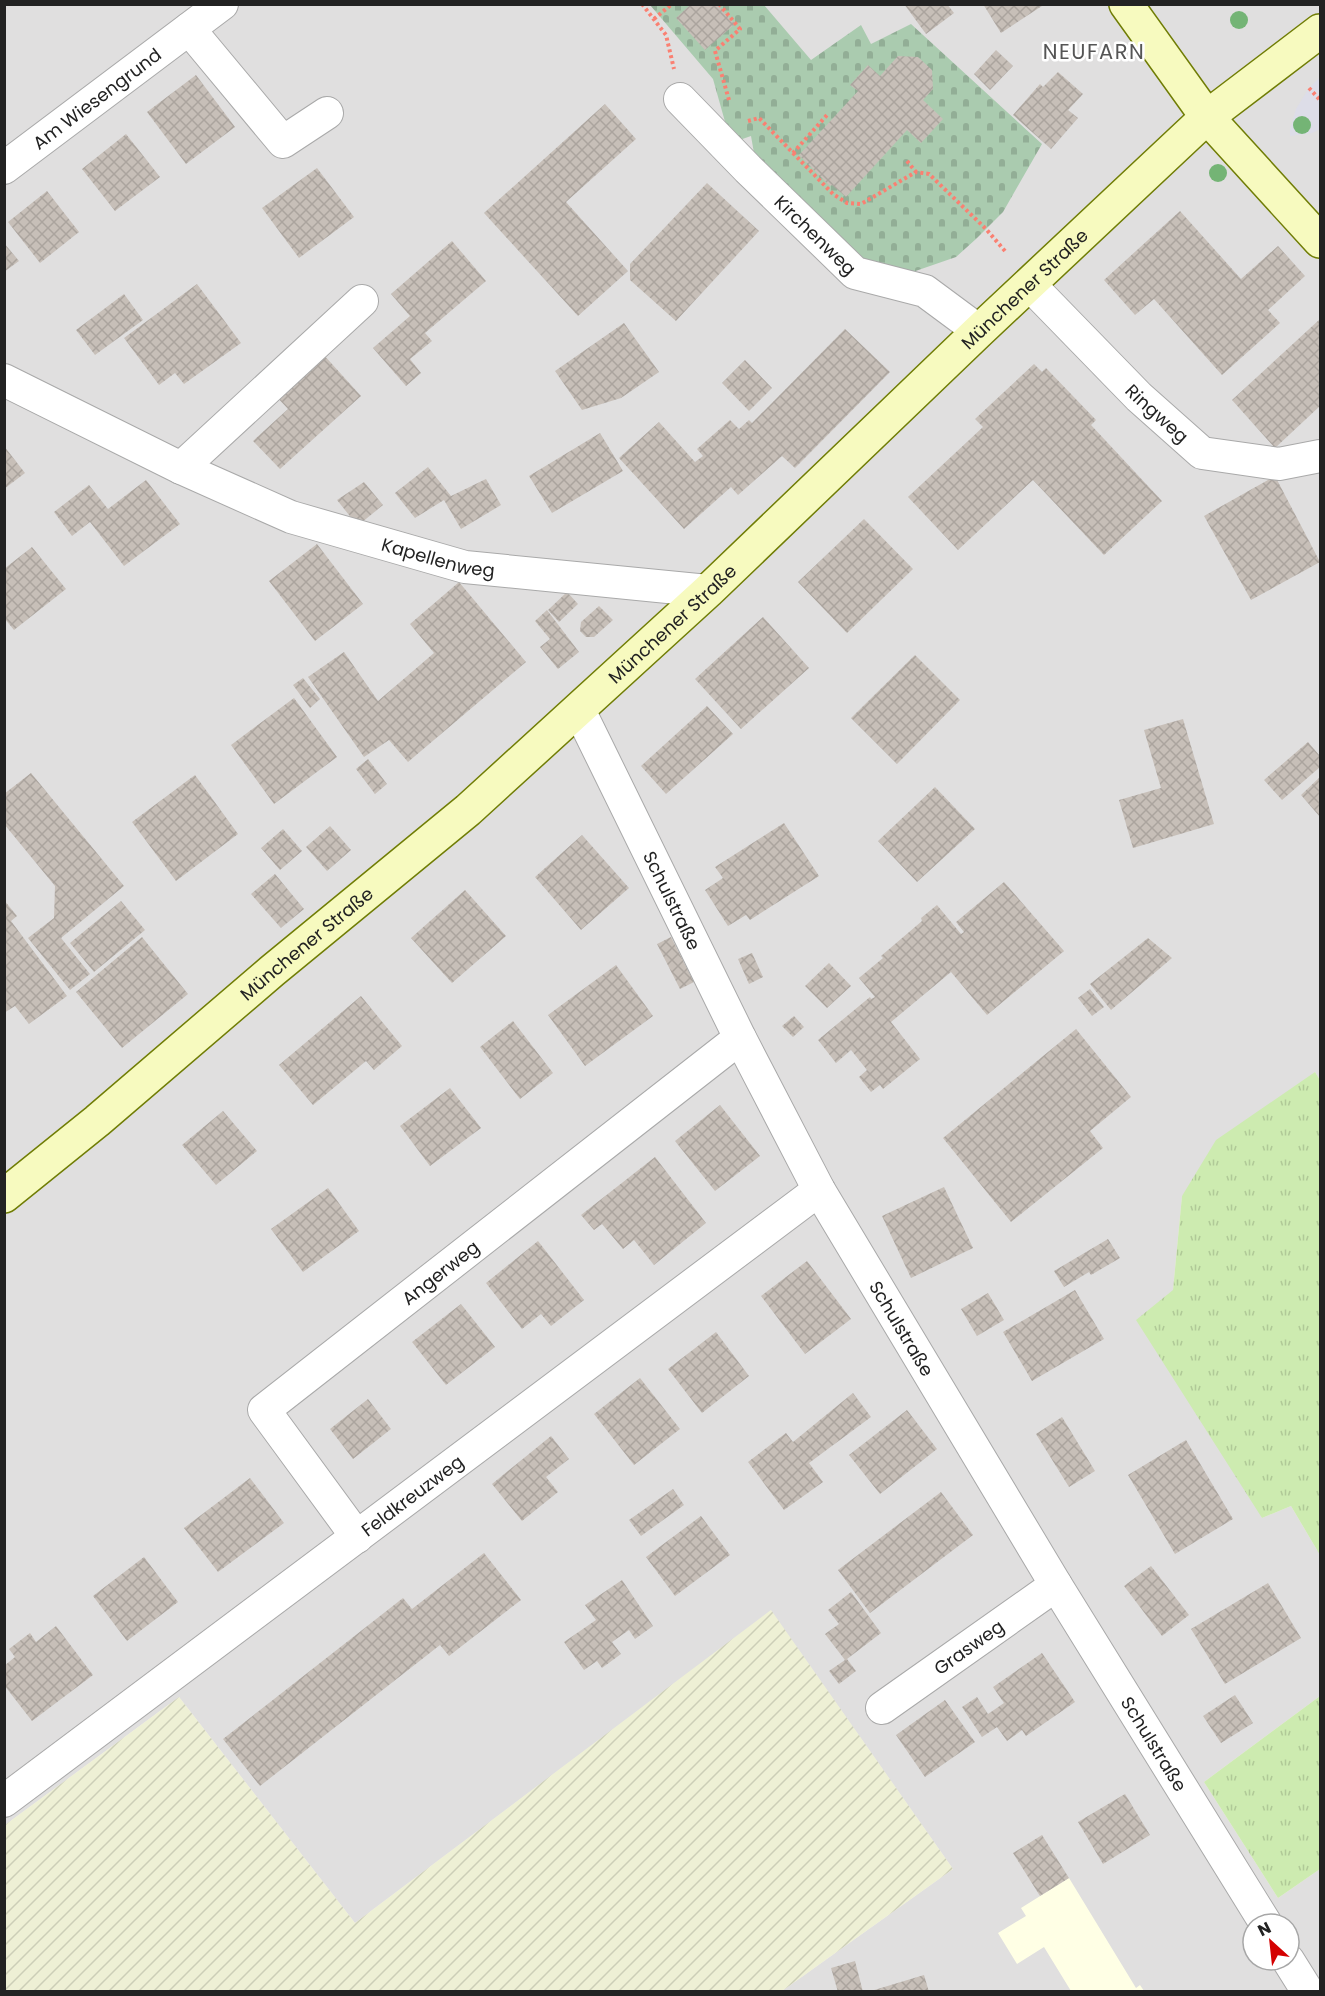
<svg xmlns="http://www.w3.org/2000/svg" width="1325" height="1996" viewBox="0 0 1325 1996" font-family="Poppins,sans-serif">
  <defs>
    <pattern id="farmland-furrows" width="10" height="10" patternUnits="userSpaceOnUse" patternTransform="scale(1.5)"><rect width="10" height="10" fill="#eef0d5"/><path d="M-1 1l2-2M0 10L10 0M9 11l2-2" fill="none" stroke="#ccceb7"/></pattern>
    <pattern id="grass-tufts" width="24" height="20" patternUnits="userSpaceOnUse" patternTransform="scale(1.5)"><rect width="24" height="20" fill="#cdebb0"/><path d="M3 7l-1-3M5 7V3M7 7l1-3M15 17l-1-3M17 17v-4M19 17l1-3" fill="none" stroke="#b0c997"/></pattern>
    <pattern id="cemetery-stones" width="16" height="16" patternUnits="userSpaceOnUse" patternTransform="scale(1.5)"><rect width="16" height="16" fill="#aacbaf"/><path d="M2 7V4a2 2 0 0 1 4 0v3zM10 15v-3a2 2 0 0 1 4 0v3z" fill="#92ae96"/></pattern>
    <pattern id="building-cross-hatch" width="8" height="8" patternUnits="userSpaceOnUse" patternTransform="scale(1.5)"><rect width="8" height="8" fill="#c7bfb8"/><path d="M0 0l8 8M0 8l8-8" fill="none" stroke="#aba49e"/></pattern>
  </defs>
  <rect width="100%" height="100%" fill="#f2efe9"/>
  <path fill="#e0dfdf" fill-rule="evenodd" d="M5,5H1320V1080L1315,1072L1182,1196L1173,1290L1262,1518L1291,1506L1320,1555V1696L1204,1782L1278,1898L1320,1869V1991H782L953,1869L771,1611L355,1923L179,1697L5,1825ZM1253,1924H1289V1960H1253Z"/>
  <path fill="#ffffe5" d="M1069,1878L1136,1988L1140,1985L1144,1991H1071L1044,1947L1017,1964L998,1933L1026,1916L1021,1908Z"/>
  <path fill="url(#farmland-furrows)" d="M771,1610L953,1869L782,1991H5V1825L179,1697L355,1923Z"/>
  <path fill="url(#grass-tufts)" d="M1315,1072L1320,1080V1555L1291,1506L1262,1518L1136,1320L1173,1290L1182,1196L1216,1140Z
    M1320,1696V1869L1278,1898L1204,1782Z"/>
  <path fill="url(#cemetery-stones)" d="M650,5H764L811,60L861,25L871,44L911,24L1042,144L1003,212L976,239L956,257L904,275L861,264L757,170L751,136L731,143L713,79Z"/>
  <path fill="#dddde8" d="M1320,77V129L1312,133L1290,136V130L1296,109L1309,88Z"/>
  <path fill="url(#building-cross-hatch)" d="M691,4H717L735,24L705,50L676,18Z
    M904,4H947L954,13L926,34Z
    M983,4H1045L1001,33Z
    M996,50L1013,66L990,90L974,74Z
    M898,56L918,57L932,70L933,89L923,100L943,119L921,143L907,130L846,197L832,185L830,186L799,155L858,91L850,85L868,65L880,76Z
    M1058,72L1083,94L1068,110L1078,118L1051,149L1013,115L1040,84L1043,87Z
    M196,75L235,127L186,164L147,112Z
    M605,104L636,139L566,202L628,271L578,316L484,213Z
    M126,134L160,177L115,211L82,169Z
    M317,168L354,217L299,258L262,208Z
    M707,183L759,231L676,321L630,280V264Z
    M47,191L79,232L40,263L8,222Z
    M1180,211L1241,279L1278,246L1305,276L1268,310L1280,323L1222,375L1154,299L1135,315L1104,280Z
    M452,241L486,281L425,333L432,341L410,359L421,373L406,386L373,348L410,316L391,294Z
    M4,243L19,261L4,272Z
    M197,284L241,343L184,384L175,373L159,385L124,338Z
    M124,294L143,320L95,355L76,330Z
    M1320,319V406L1275,448L1232,400Z
    M624,323L659,372L621,398L582,410L555,371Z
    M845,329L890,372L795,468L782,456L738,495L731,487L684,529L619,458L659,422L695,462L703,456L697,449L730,420L739,429L749,420L752,423Z
    M322,353L361,396L280,469L253,441L288,409L275,395Z
    M745,360L772,388L749,411L722,383Z
    M1034,364L1042,372L1046,368L1096,420L1091,425L1162,501L1104,555L1033,480L958,550L908,497L983,427L975,419Z
    M600,433L623,471L552,513L529,476Z
    M4,446L25,473L4,489Z
    M428,467L451,496L486,479L501,505L461,529L444,500L415,518L395,493Z
    M1275,476L1320,562L1251,600L1204,516Z
    M146,480L180,524L124,566L90,522L72,536L54,512L89,485L108,509Z
    M364,482L383,505L361,523L353,520L337,500Z
    M864,519L913,569L847,633L798,582Z
    M317,544L363,604L315,641L269,581Z
    M32,547L66,589L14,630L4,618V569Z
    M459,582L526,662L408,762L389,740L364,757L308,677L344,652L378,701L434,653L410,624Z
    M567,592L578,604L559,622L548,610Z
    M599,606L613,620L594,637H586L580,631L581,622Z
    M547,610L579,652L558,669L540,647L550,639L535,621Z
    M763,617L809,668L741,729L695,679Z
    M915,655L960,700L897,764L851,718Z
    M303,678L320,699L310,708L293,685Z
    M294,698L337,757L274,804L231,745Z
    M707,706L733,734L666,794L641,766Z
    M1183,719L1214,824L1133,848L1119,800L1161,788L1144,730Z
    M1308,742L1320,756V767L1282,800L1264,780Z
    M368,759L387,784L375,794L356,769Z
    M31,773L124,886L61,938L90,974L70,990L28,938L54,918L55,886L4,824V794Z
    M195,775L238,834L176,881L132,822Z
    M1320,777V817L1301,795Z
    M935,787L975,829L917,882L878,841Z
    M784,823L819,876L750,920L746,915L728,926L705,890L723,878L715,867Z
    M330,826L351,850L327,871L306,847Z
    M283,829L302,851L280,870L261,848Z
    M582,835L629,888L581,930L535,877Z
    M275,874L304,909L281,928L251,894Z
    M1004,882L1064,951L987,1015L951,972L891,1022L920,1059L883,1089L880,1085L871,1092L859,1077L867,1070L851,1050L836,1063L818,1040L870,997L871,999L875,997L859,978L883,958L881,956L922,921L921,918L937,905L961,934L964,932L956,922Z
    M465,890L506,936L452,983L411,938Z
    M4,900L17,916L11,921L67,996L29,1024L15,1006L4,1013Z
    M121,901L145,930L94,972L70,943Z
    M142,937L188,994L122,1048L76,992Z
    M671,937L694,982L680,989L657,944Z
    M1148,938L1172,958L1111,1010L1090,984Z
    M752,953L763,977L749,984L738,959Z
    M829,963L851,986L827,1008L805,986Z
    M616,965L653,1016L585,1066L548,1015Z
    M1090,989L1104,1007L1092,1016L1078,998Z
    M361,996L402,1046L374,1070L366,1061L313,1105L279,1065Z
    M794,1016L804,1027L793,1037L782,1026Z
    M513,1021L553,1073L520,1099L480,1047Z
    M1076,1029L1131,1097L1090,1131L1103,1148L1011,1222L943,1138Z
    M450,1088L481,1128L430,1166L400,1126Z
    M720,1105L760,1156L715,1191L675,1141Z
    M223,1111L257,1151L216,1185L182,1145Z
    M655,1157L706,1223L654,1265L634,1240L623,1249L602,1224L594,1230L581,1215Z
    M944,1187L973,1248L911,1278L882,1216Z
    M328,1188L359,1231L303,1272L271,1229Z
    M1108,1239L1120,1258L1091,1275L1089,1272L1064,1287L1054,1271Z
    M538,1241L584,1300L551,1326L541,1314L522,1329L486,1283Z
    M807,1261L851,1319L805,1354L761,1296Z
    M1075,1290L1104,1339L1032,1381L1003,1332Z
    M988,1293L1004,1320L977,1336L961,1309Z
    M461,1304L495,1347L446,1385L412,1342Z
    M716,1332L749,1376L702,1413L668,1369Z
    M640,1378L680,1429L634,1465L594,1414Z
    M853,1393L871,1417L809,1463L823,1482L784,1510L748,1462L786,1433L793,1442Z
    M368,1399L391,1429L353,1459L330,1429Z
    M907,1410L937,1449L880,1494L849,1455Z
    M1062,1417L1095,1471L1069,1487L1036,1434Z
    M551,1436L569,1459L546,1477L558,1492L522,1521L492,1484Z
    M1186,1440L1233,1519L1175,1554L1128,1475Z
    M250,1478L284,1523L218,1572L184,1528Z
    M673,1489L684,1505L641,1536L629,1520Z
    M941,1492L973,1535L870,1613L838,1570Z
    M701,1516L730,1555L675,1596L646,1557Z
    M484,1553L521,1600L449,1656L440,1645L260,1786L223,1739L403,1598L412,1609Z
    M144,1557L178,1602L127,1641L93,1596Z
    M1151,1566L1189,1615L1162,1636L1124,1586Z
    M622,1580L653,1626L635,1639L629,1630L612,1642L621,1654L602,1668L597,1661L584,1670L564,1642L596,1620L585,1605Z
    M1268,1583L1301,1638L1225,1684L1191,1629Z
    M851,1592L881,1633L847,1659L856,1671L839,1684L829,1671L845,1660L825,1634L839,1624L828,1610Z
    M56,1626L93,1675L32,1721L4,1685V1666L15,1657L9,1649L30,1633L36,1642Z
    M1042,1653L1075,1702L1026,1736L1022,1730L1007,1741L997,1727L982,1737L962,1707L977,1697L988,1714L1004,1703L993,1687Z
    M1235,1695L1253,1723L1221,1743L1203,1716Z
    M945,1700L975,1742L925,1777L896,1735Z
    M1125,1794L1150,1835L1103,1864L1078,1822Z
    M1042,1835L1069,1878L1040,1896L1013,1853Z
    M855,1961L863,1992H838L831,1968Z
    M924,1975L929,1992H871V1991Z"/>
  <g fill="none" stroke-linecap="round" stroke-linejoin="round">
    <defs>
      <g id="street">
        <path d="M189,29L283,142L327,113"/>
        <path id="s1" d="M680,99L748,169L855,273L925,291L979,331"/>
        <path id="s2" d="M4,168L222,4"/>
        <path id="s3" d="M1029,284L1139,397L1202,453L1279,464L1320,456"/>
        <path id="s4" d="M4,380L181,468L291,517L465,567L708,591"/>
        <path d="M181,468L362,301"/>
        <path id="s5" d="M579,710L740,1038L819,1190L1056,1585L1266,1924"/>
        <path id="s6" d="M357,1537L264,1410L740,1038"/>
        <path id="s7" d="M882,1708L1056,1585"/>
        <path id="s8" d="M4,1801L819,1190"/>
        <path d="M1288,1960L1308,1992"/>
      </g>
      <g id="secondary">
        <path d="M1126,4L1207,117L1320,241"/>
        <path id="s9" d="M4,1196L97,1121L272,971L468,810L708,591L979,331L1207,117L1320,31"/>
      </g>
    </defs>
    <use href="#street" stroke="#a9a9a9" stroke-width="34"/>
    <use href="#secondary" stroke="#707d05" stroke-width="36"/>
    <path stroke="#fa8072" stroke-width="4" stroke-dasharray="3 3" stroke-linecap="butt" d="M642,4L666,35L674,69
      M719,4L740,29L715,51L729,100
      M654,19L672,4
      M1309,88L1320,100
      M748,121L759,118L793,153L827,115
      M793,153L833,194L847,203L861,204L916,172L929,174L986,229L1005,251
      M907,161L916,172"/>
    <use href="#street" stroke="#fff" stroke-width="32"/>
    <use href="#secondary" stroke="#f7fabf" stroke-width="33"/>
  </g>
  <g fill="#74b475">
    <circle cx="1239" cy="20" r="9"/>
    <circle cx="1302" cy="125" r="9"/>
    <circle cx="1218" cy="173" r="9"/>
  </g>
  <g text-anchor="middle" dominant-baseline="central" stroke-width="5" stroke-linejoin="round" paint-order="stroke">
    <g font-size="18" fill="#222" stroke="#fff">
      <text stroke="none"><textPath href="#s2" startOffset="116">Am Wiesengrund</textPath></text>
      <text stroke="none"><textPath href="#s1" startOffset="192">Kirchenweg</textPath></text>
      <text stroke="none"><textPath href="#s9" startOffset="1366">Münchener Straße</textPath></text>
      <text stroke="none"><textPath href="#s3" startOffset="182">Ringweg</textPath></text>
      <text stroke="none"><textPath href="#s4" startOffset="471">Kapellenweg</textPath></text>
      <text stroke="none"><textPath href="#s9" startOffset="880">Münchener Straße</textPath></text>
      <text stroke="none"><textPath href="#s5" startOffset="212">Schulstraße</textPath></text>
      <text stroke="none"><textPath href="#s9" startOffset="394">Münchener Straße</textPath></text>
      <text stroke="none"><textPath href="#s6" startOffset="381">Angerweg</textPath></text>
      <text stroke="none"><textPath href="#s5" startOffset="698">Schulstraße</textPath></text>
      <text stroke="none"><textPath href="#s8" startOffset="510">Feldkreuzweg</textPath></text>
      <text stroke="none"><textPath href="#s7" startOffset="106">Grasweg</textPath></text>
      <text stroke="none"><textPath href="#s5" startOffset="1184">Schulstraße</textPath></text>
    </g>
    <g font-size="21" letter-spacing="1.5" fill="#555" stroke="#fff">
      <text x="1094" y="51">NEUFARN</text>
    </g>
  </g>
  <rect width="1325" height="1996" fill="none" stroke="#222222" stroke-width="12"/>
  <g transform="translate(1271 1942) rotate(333)"><circle r="28" fill="#ffffff" stroke="#a7a7a7" stroke-width="1.5"/>
  <path d="M0-4.5L10 22L0 15L-10 22Z" fill="#d40000"/>
  <text y="-9" font-size="16" font-weight="bold" text-anchor="middle" fill="#222222">N</text>
  </g>
</svg>
